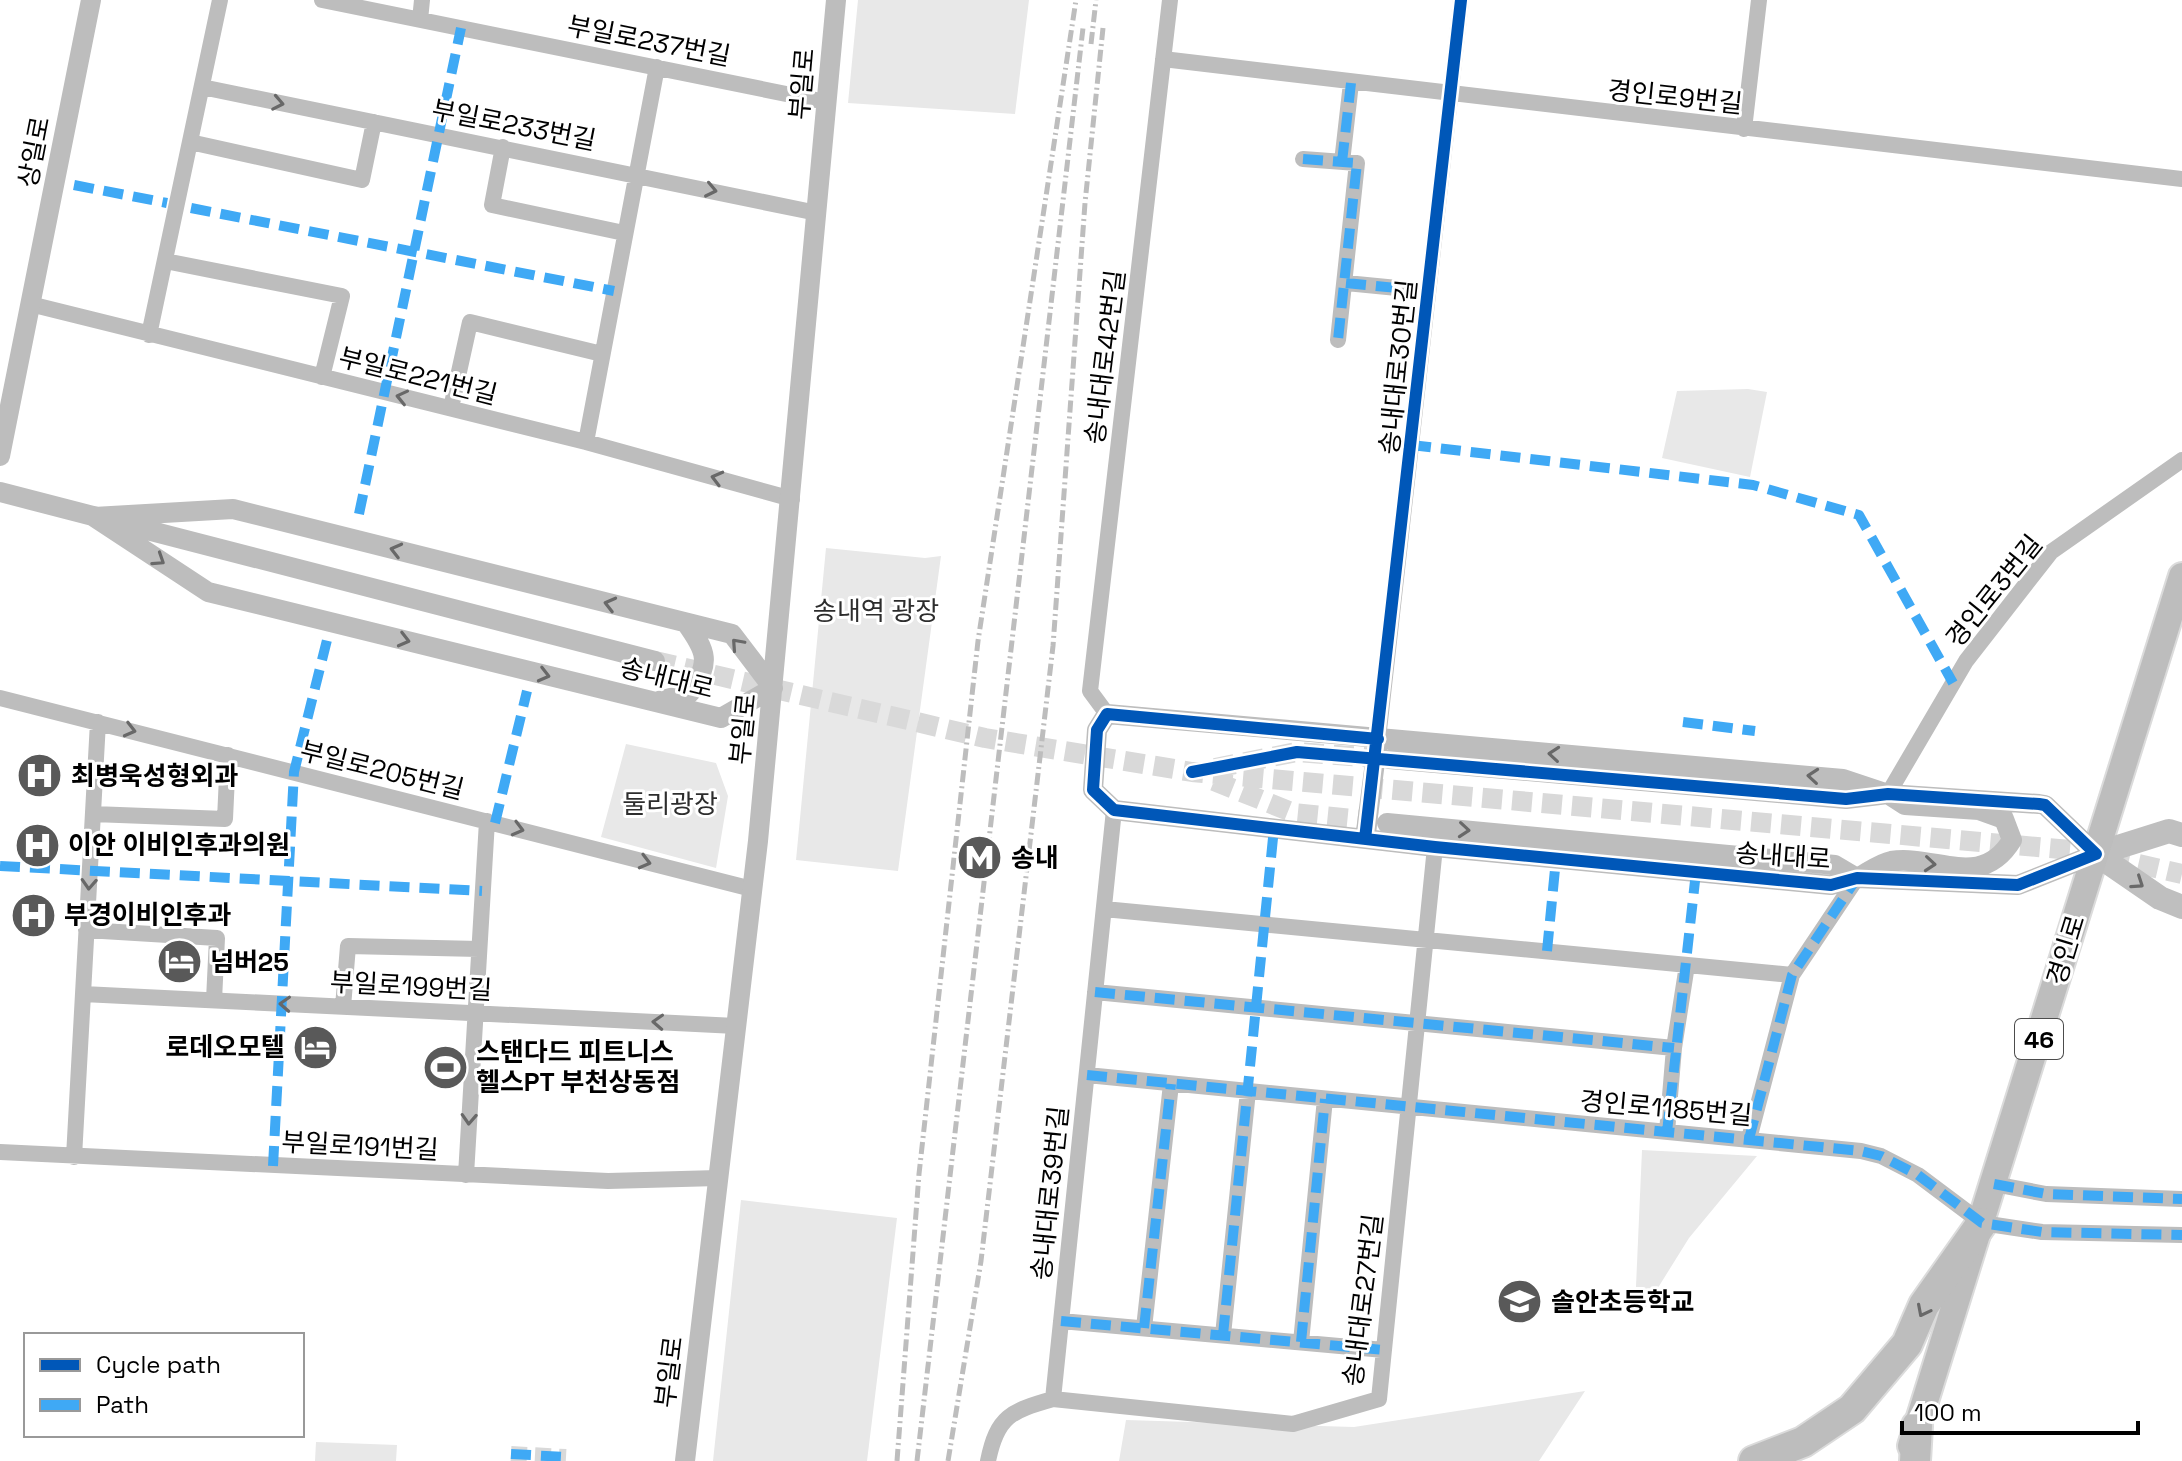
<svg xmlns="http://www.w3.org/2000/svg" width="2182" height="1461" viewBox="0 0 2182 1461" font-family="'Space Grotesk','Noto Sans KR',sans-serif">
  <rect width="100%" height="100%" fill="#fff"/>
  <path fill="#e8e8e8" d="M858,0H1029L1015,114L848,103Z
    M1748,389L1767,392L1750,477L1662,458L1677,391Z
    M826,548L925,558L941,556L898,871L796,860Z
    M626,744L716,763L728,796L716,868L601,837Z
    M1642,1150L1757,1156L1689,1238L1646,1307L1635,1309Z
    M741,1200L897,1218L867,1461H713Z
    M1585,1391L1539,1461H1119L1126,1420L1354,1427Z
    M316,1442L397,1445L396,1461H315Z"/>
  <g fill="none" stroke-linecap="round" stroke-linejoin="round">
    <path stroke="#d9d9d9" stroke-width="16" stroke-dasharray="16 8" stroke-linecap="butt" d="M511,1454L566,1457"/>
    <path stroke="#d9d9d9" stroke-width="20" stroke-dasharray="20 10" stroke-linecap="butt" d="M655,661L985,738L1192,772L2082,851L2182,874
      M1215,768L1297,752L1389,759
      M1214,781L1294,813L1384,822"/>
    <defs>
      <path id="primary" d="M1911,1446L2182,576"/>
      <path id="motorway" d="M1754,1461L1803,1442L1852,1409L1907,1344L1924,1305L1982,1223
        M1915,1461L1917,1426"/>
    </defs>
    <use href="#primary" stroke="#dbdbdb" stroke-width="30"/>
    <use href="#motorway" stroke="#dbdbdb" stroke-width="34"/>
    <path stroke="#bdbdbd" stroke-width="16" d="M322,0L826,102
      M420,20L422,0
      M1163,59L2182,179
      M202,87L817,213
      M1744,129L1759,0
      M190,142L362,180L374,122
      M503,147L492,205L624,233
      M1303,159L1357,163L1338,340
      M1342,162L1351,83
      M165,261L342,296L322,377
      M1346,283L1428,291
      M30,304L586,442L792,499
      M149,335L220,0
      M451,408L470,322L602,354
      M586,442L657,67
      M0,698L752,889
      M1107,714L1090,691L1170,0
      M1378,739L1461,0
      M1888,794L1966,661L2051,552L2182,460
      M93,814L225,819L228,755
      M1104,909L1792,975
      M86,930L217,938L214,1000
      M1095,992L1674,1048
      M83,994L736,1026
      M343,1007L348,946L479,949
      M1087,1075L1861,1151L1881,1156L1918,1175L1982,1223L2042,1232L2182,1235
      M1667,1132L1674,1048L1687,965
      M1749,1139L1792,975L1857,878
      M0,1152L608,1181L718,1178
      M74,1157L98,722
      M466,1175L487,821
      M1994,1184L2046,1194L2182,1199
      M1061,1321L1384,1350
      M1144,1328L1171,1084
      M1223,1335L1248,1091
      M1301,1342L1325,1099
      M1053,1399L1114,810
      M988,1461C997,1416 1011,1411 1053,1399L1293,1424L1379,1399L1435,847"/>
    <path stroke="#bdbdbd" stroke-width="20" d="M0,456L91,0
      M0,492L655,661
      M94,517L208,592L721,718L773,688
      M94,517L233,509L732,634L773,688
      M659,701L690,693C711,662 707,652 686,623
      M1389,759L1846,799L1888,794L2039,804L2045,805L2096,854L2018,885L1857,878L1831,885L1435,847L1114,810L1093,790L1097,730L1107,714L1843,779L1888,794L1905,805L1979,810L2004,819L2012,840C1981,891 1936,854 1891,861C1880,863 1867,873 1857,878
      M1387,823L1835,865L1857,878
      M1365,839L1378,739
      M685,1461L758,841L836,0"/>
    <path stroke="#bfbfbf" stroke-width="24" d="M2096,854L2160,898L2182,907
      M2096,854L2169,831L2182,835"/>
    <use href="#primary" stroke="#bdbdbd" stroke-width="26"/>
    <use href="#motorway" stroke="#bdbdbd" stroke-width="30"/>
    <path stroke="#bdbdbd" stroke-width="5" stroke-dasharray="12 4 2 4" stroke-linecap="butt" d="M1091,44L1096,0
      M897,1461L919,1174L978,641L1076,0
      M917,1461L1083,28
      M948,1461L981,1261L1053,646L1085,203L1103,28"/>
    <path stroke="#3fa9f5" stroke-width="10" stroke-dasharray="20 10" stroke-linecap="butt" d="M1303,159L1357,163L1338,340
      M1342,162L1351,83
      M74,185L167,203
      M191,208L614,291
      M1346,283L1428,291
      M1411,445L1753,485L1859,515L1953,683
      M359,514L461,28
      M1683,722L1755,731
      M495,823L527,691
      M0,866L482,891
      M1547,951L1556,859
      M1095,992L1674,1048
      M1087,1075L1861,1151L1881,1156L1918,1175L1982,1223L2042,1232L2182,1235
      M1667,1132L1696,872
      M1749,1139L1792,975L1857,878
      M273,1166L294,772L327,640
      M1994,1184L2046,1194L2182,1199
      M1061,1321L1384,1350
      M1144,1328L1171,1084
      M1223,1335L1274,828
      M1301,1342L1325,1099
      M511,1454L566,1457"/>
    <defs>
      <path id="cycleway" d="M1192,772L1297,752L1846,799L1888,794L2039,804L2045,805L2096,854L2018,885L1857,878L1831,885L1435,847L1114,810L1093,790L1097,730L1107,714L1378,739
        M1365,839L1461,0"/>
    </defs>
    <use href="#cycleway" stroke="#fff" stroke-width="17"/>
    <use href="#cycleway" stroke="#0057b8" stroke-width="12"/>
  </g>
  <defs><path id="oneway-chevron" d="M-2-3.5L2.5 0L-2 3.5" fill="none" stroke-width="1.6" stroke-linecap="round" stroke-linejoin="round" transform="scale(2)"/></defs>
  <g stroke="#686868">
    <use href="#oneway-chevron" transform="translate(278 103) rotate(11)"/>
    <use href="#oneway-chevron" transform="translate(711 190) rotate(12)"/>
    <use href="#oneway-chevron" transform="translate(402 397) rotate(-167)"/>
    <use href="#oneway-chevron" transform="translate(717 478) rotate(-165)"/>
    <use href="#oneway-chevron" transform="translate(396 550) rotate(-166)"/>
    <use href="#oneway-chevron" transform="translate(159 560) rotate(33)"/>
    <use href="#oneway-chevron" transform="translate(610 604) rotate(-166)"/>
    <use href="#oneway-chevron" transform="translate(404 640) rotate(14)"/>
    <use href="#oneway-chevron" transform="translate(737 644) rotate(-132)"/>
    <use href="#oneway-chevron" transform="translate(544 675) rotate(14)"/>
    <use href="#oneway-chevron" transform="translate(130 730) rotate(14)"/>
    <use href="#oneway-chevron" transform="translate(1554 754) rotate(-175)"/>
    <use href="#oneway-chevron" transform="translate(1813 776) rotate(-175)"/>
    <use href="#oneway-chevron" transform="translate(518 829) rotate(15)"/>
    <use href="#oneway-chevron" transform="translate(1464 830) rotate(5)"/>
    <use href="#oneway-chevron" transform="translate(645 862) rotate(15)"/>
    <use href="#oneway-chevron" transform="translate(1930 864) rotate(5)"/>
    <use href="#oneway-chevron" transform="translate(89 884) rotate(93)"/>
    <use href="#oneway-chevron" transform="translate(285 1004) rotate(-177)"/>
    <use href="#oneway-chevron" transform="translate(658 1022) rotate(-177)"/>
    <use href="#oneway-chevron" transform="translate(469 1119) rotate(93)"/>
    <use href="#oneway-chevron" transform="translate(1923 1311) rotate(117)"/>
  </g>
  <use stroke="#696969" href="#oneway-chevron" transform="translate(2138 883) rotate(34)"/>
  <defs>
    <symbol id="hospital-disc" viewBox="-11 -11 22 22"><circle r="9.5" fill="#595959" stroke="#fff"/><path d="M-5-5h3v3.5h4V-5h3V5h-3V1.5h-4V5h-3Z" fill="#fff"/></symbol>
    <symbol id="metro-disc" viewBox="-11 -11 22 22"><circle r="9.5" fill="#595959" stroke="#fff"/><path d="M-5.5 5V-5H-3L0 0L3-5H5.5V5H3V-.5L0 4L-3-.5V5Z" fill="#fff"/></symbol>
    <symbol id="hotel-disc" viewBox="-11 -11 22 22"><circle r="9.5" fill="#595959" stroke="#fff"/><path d="M-6-4.5h1.5V1H6V5H4.5V3h-9V5H-6ZM-4 0a1.8 1.8 0 1 1 3.6 0ZM.5 0V-2.5h3Q6-2.5 6 0Z" fill="#fff"/></symbol>
    <symbol id="stadium-disc" viewBox="-11 -11 22 22"><circle r="9.5" fill="#595959" stroke="#fff"/><path d="M0-5a6.5 5 0 1 0 0 10a6.5 5 0 1 0 0-10ZM-3.5-1.8h7v3.6h-7Z" fill="#fff"/></symbol>
    <symbol id="school-disc" viewBox="-11 -11 22 22"><circle r="9.5" fill="#595959" stroke="#fff"/><path d="M0-5L7-2L0 1L-7-2ZM-4 1L0 2.5L4 1V4Q0 6-4 4Z" fill="#fff"/></symbol>
  </defs>
  <g fill-rule="evenodd">
    <use href="#hospital-disc" x="14" y="750" width="51" height="51"/>
    <use href="#hospital-disc" x="12" y="820" width="51" height="51"/>
    <use href="#metro-disc" x="954" y="832" width="51" height="51"/>
    <use href="#hospital-disc" x="8" y="890" width="51" height="51"/>
    <use href="#hotel-disc" x="154" y="936" width="51" height="51"/>
    <use href="#hotel-disc" x="290" y="1022" width="51" height="51"/>
    <use href="#stadium-disc" x="420" y="1042" width="51" height="51"/>
    <use href="#school-disc" x="1494" y="1276" width="51" height="51"/>
  </g>
  <g text-anchor="middle" dominant-baseline="central" stroke-width="6" stroke-linejoin="round" paint-order="stroke">
    <rect fill="#fff" stroke="#4c4c4c" stroke-width="2" x="2015" y="1019" width="48" height="40" rx="6"/>
    <g font-size="24" font-weight="bold" fill="#000">
      <text x="2039" y="1039">46</text>
    </g>
    <g font-size="26" fill="#000" stroke="#fff">
      <text transform="translate(649 41) rotate(11)">부일로237번길</text>
      <text transform="translate(802 84) rotate(-85)">부일로</text>
      <text transform="translate(1675 97) rotate(6)">경인로9번길</text>
      <text transform="translate(514 125) rotate(11)">부일로233번길</text>
      <text transform="translate(34 152) rotate(-79)">상일로</text>
      <text transform="translate(1105 357) rotate(-83)">송내대로42번길</text>
      <text transform="translate(1398 367) rotate(-84)">송내대로30번길</text>
      <text transform="translate(418 376) rotate(14)">부일로221번길</text>
      <text transform="translate(1994 591) rotate(-51)">경인로3번길</text>
      <text transform="translate(667 678) rotate(14)">송내대로</text>
      <text transform="translate(743 729) rotate(-84)">부일로</text>
      <text transform="translate(382 770) rotate(14)">부일로205번길</text>
      <text transform="translate(1783 856) rotate(4)">송내대로</text>
      <text transform="translate(2066 950) rotate(-73)">경인로</text>
      <text transform="translate(411 986) rotate(3)">부일로199번길</text>
      <text transform="translate(1666 1108) rotate(5)">경인로1185번길</text>
      <text transform="translate(360 1146) rotate(3)">부일로191번길</text>
      <text transform="translate(1050 1193) rotate(-84)">송내대로39번길</text>
      <text transform="translate(1363 1300) rotate(-83)">송내대로27번길</text>
      <text transform="translate(669 1372) rotate(-83)">부일로</text>
    </g>
    <g font-size="26" fill="#2d2d2d" stroke="#fff">
      <text x="876" y="611">송내역 광장</text>
      <text x="670" y="804">둘리광장</text>
    </g>
    <g font-size="26" font-weight="bold" fill="#000" stroke="#fff" text-anchor="start">
      <text x="71" y="776">최병욱성형외과</text>
      <text x="68" y="845">이안 이비인후과의원</text>
      <text x="1011" y="858">송내</text>
      <text x="64" y="915">부경이비인후과</text>
      <text x="210" y="962">넘버25</text>
      <text x="285" y="1047" text-anchor="end">로데오모텔</text>
      <text x="476" y="1052">스탠다드 피트니스<tspan x="476" dy="30">헬스PT 부천상동점</tspan></text>
      <text x="1551" y="1302">솔안초등학교</text>
    </g>
  </g>
  <rect x="24" y="1333" width="280" height="104" fill="#ffffff" stroke="#999999" stroke-width="2"/>
  <rect x="40" y="1359" width="40" height="12" fill="#0057b8" stroke="#999999" stroke-width="2"/>
  <text x="96" y="1373" font-size="24" fill="#000000">Cycle path</text>
  <rect x="40" y="1399" width="40" height="12" fill="#3fa9f5" stroke="#999999" stroke-width="2"/>
  <text x="96" y="1413" font-size="24" fill="#000000">Path</text>
  <path d="M1902 1421v12h236v-12" fill="none" stroke="#000000" stroke-width="4"/>
  <text x="1914" y="1421" font-size="24" fill="#000000" stroke="#ffffff" stroke-width="6" paint-order="stroke">100 m</text>
</svg>
